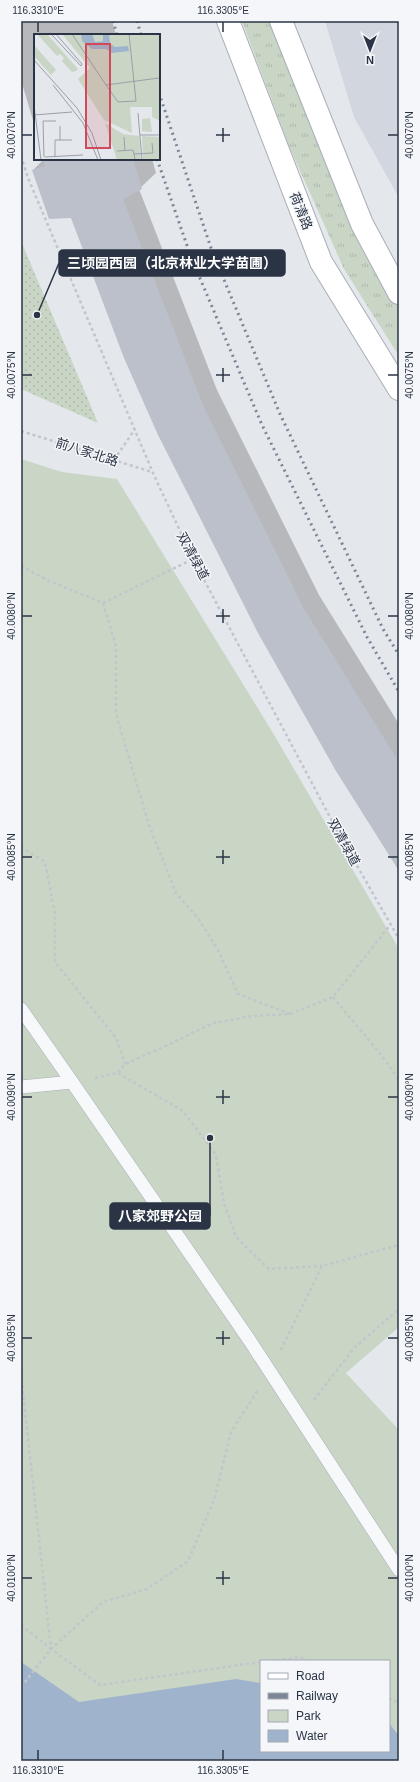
<svg xmlns="http://www.w3.org/2000/svg" width="420" height="1782" viewBox="0 0 420 1782" font-family="Helvetica,'Noto Sans SC',sans-serif">
  <defs>
    <pattern id="grass-tufts" width="24" height="20" patternUnits="userSpaceOnUse"><rect width="24" height="20" fill="#c9d6c5"/><path d="M3 7l-1-3M5 7V3M7 7l1-3M15 17l-1-3M17 17v-4M19 17l1-3" fill="none" stroke="#adb8ab"/></pattern>
    <pattern id="garden-dots" width="8" height="8" patternUnits="userSpaceOnUse"><rect width="8" height="8" fill="#c9d6c5"/><path d="M2 2h.1M6 6h.1" fill="none" stroke="#adb8ab" stroke-width="1.8" stroke-linecap="round"/></pattern>
  </defs>
  <rect width="100%" height="100%" fill="#e4e7ec"/>
  <path fill="#d2d6de" d="M325,21H399V198L354,117Z"/>
  <path fill="url(#grass-tufts)" d="M242,21H277L399,302V356L344,269L289,146Z"/>
  <path fill="#c9d6c5" fill-rule="evenodd" d="M21,459L62,472L117,479L273,733L399,949V1327L346,1373L399,1430V1761H21ZM261,1661H389V1751H261Z"/>
  <path fill="url(#garden-dots)" d="M21,241L98,423L21,389Z"/>
  <path fill="#9fb4cc" d="M21,1662L79,1702L236,1679L261,1683V1751H389V1723L399,1736V1761H21Z"/>
  <path fill="#0003" d="M21,21H112L116,35H35V127L21,80Z
    M44,159H152L156,173L139,189L217,390L319,595L399,724V869L71,217L33,170Z"/>
  <path fill="#bbc0ca" d="M43,159H133L142,189L123,199L203,405L304,609L399,762V871L336,771L258,633L189,496L158,435L124,358L71,218L49,219L32,170L45,166Z"/>
  <g fill="none" stroke-linecap="round" stroke-linejoin="round">
    <defs>
      <path id="lane" d="M21,1009L72,1082
        M21,1087L72,1082L250,1341L399,1570"/>
      <path id="secondary" d="M228,21L321,262L399,389
        M281,21L362,224L399,293"/>
    </defs>
    <use href="#lane" stroke="#a9aeb7" stroke-width="14"/>
    <use href="#secondary" stroke="#a9aeb7" stroke-width="24"/>
    <path stroke="#c2c5cb" stroke-width="2.5" stroke-dasharray="3 3" stroke-linecap="butt" d="M21,156L28,178L153,473L193,559L340,836L399,939
      M21,431L152,472
      M114,460L135,429
      M21,566L47,580L103,603L193,559
      M103,603L116,646V714L149,825L176,893L198,918L218,950L238,994L290,1014
      M21,847L45,862L55,914V962L116,1038L125,1064
      M333,997L382,1056L399,1080
      M118,1073L183,1111L216,1155L224,1203L236,1237L269,1269L322,1266
      M95,1078L118,1073L125,1064L168,1045L213,1023L253,1016L290,1014L333,997L391,924
      M281,1350L322,1266L399,1245
      M21,1373L51,1649L100,1685L261,1662
      M314,1400L354,1348L399,1309
      M21,1625L50,1648
      M271,1661L300,1657L309,1661
      M21,1687L51,1649L103,1602L147,1589L188,1561L214,1500L231,1432L258,1390
      M389,1698L399,1703"/>
    <use href="#lane" stroke="#f7f8fa" stroke-width="13"/>
    <use href="#secondary" stroke="#fff" stroke-width="22"/>
    <path stroke="#7d8696" stroke-width="3" stroke-dasharray="2 4" stroke-linecap="butt" d="M113,21L117,35
      M137,21L141,35
      M159,93L212,251L280,414L383,629L399,655
      M157,159L191,257L262,425L367,637L399,692"/>
  </g>
  <path fill="none" stroke="#2b3445" stroke-width="1.5" d="M38,22V32M223,22V32M223,128V142M22,135H32M216,135H230M388,135H398M223,368V382M22,375H32M216,375H230M388,375H398M223,609V623M22,616H32M216,616H230M388,616H398M223,850V864M22,857H32M216,857H230M388,857H398M223,1090V1104M22,1097H32M216,1097H230M388,1097H398M223,1331V1345M22,1338H32M216,1338H230M388,1338H398M223,1571V1585M22,1578H32M216,1578H230M388,1578H398M38,1750V1760M223,1750V1760"/>
  <g text-anchor="middle" dominant-baseline="central" stroke-width="3" stroke-linejoin="round" paint-order="stroke">
    <g font-size="13" fill="#2b3445" stroke="#f4f6f9">
      <text transform="translate(301 211) rotate(68)">荷清路</text>
      <text transform="translate(87 452) rotate(18)">前八家北路</text>
      <text transform="translate(193 556) rotate(62)">双清绿道</text>
      <text transform="translate(344 842) rotate(61)">双清绿道</text>
    </g>
  </g>
  <g transform="translate(34 34)">
    <rect width="126" height="126" fill="#e4e7ec"/>
    <path d="M3,0H13L44,35L42,37L38,38L28,27L30,24L26,20L23,22ZM0,11L22,36L17,41L0,22ZM116,84L118,98L108,97V85Z" fill="#c9d6c5"/>
    <path d="M28,0H125L126,87L118,83V73H96L98,99L70,86L44,45L56,34Z" fill="#c9d6c5"/>
    <path d="M71,89L89,100L105,102L107,126H83ZM108,102L126,103V126H109Z" fill="#c9d6c5"/>
    <path d="M47,0H58L61,8L69,7V0H75L76,10L81,13L94,12L95,17L78,19L72,15H58L48,7Z" fill="#9fb4cc"/>
    <path fill="none" stroke="#9a9fa9" stroke-width="1" d="M17,0L47,32L48,30L22,0M38,0L72,51L125,44M0,26L43,74L58,99L67,126M19,51L49,89L64,126M72,51L84,68L102,67L95,0M0,71L7,126M104,79L108,126M0,81L38,78M106,101H126M90,103L91,117M26,106V92M83,117L99,116L100,120M10,123L9,87H22M11,123L49,121M21,123V106H38M25,126H38M101,126L100,120L119,119L118,109"/>
    <path fill="#d1495b" fill-opacity="0.15" stroke="#d1495b" stroke-width="2" d="M52,10H76V114H52Z"/>
    <rect width="126" height="126" fill="none" stroke="#2b3445" stroke-width="2"/>
  </g>
  <path fill="none" stroke="#2b3445" stroke-width="1.5" d="M37 315L59 263M210 1138L210 1216"/>
  <g fill="#2b3445" stroke="#f4f6f9" stroke-width="1.5">
    <circle cx="37" cy="315" r="4"/>
    <circle cx="210" cy="1138" r="4"/>
  </g>
  <g fill="#2b3445" stroke="#2b3445" stroke-width="1.5">
    <rect x="59" y="250" width="226" height="26" rx="4"/>
    <rect x="110" y="1203" width="100" height="26" rx="4"/>
  </g>
  <g font-size="14" text-anchor="middle" font-weight="bold" fill="#fff">
    <text x="172" y="268">三顷园西园（北京林业大学苗圃）</text>
    <text x="160" y="1221">八家郊野公园</text>
  </g>
  <rect width="420" height="1782" fill="none" stroke="#f4f6f9" stroke-width="44"/>
  <rect x="260" y="1660" width="130" height="92" fill="#f4f6f9" stroke="#a4a8b1"/>
  <rect x="268" y="1673" width="20" height="6" fill="#ffffff" stroke="#a4a8b1"/>
  <text x="296" y="1680" font-size="12" fill="#2b3445">Road</text>
  <rect x="268" y="1693" width="20" height="6" fill="#7d8696" stroke="#a4a8b1"/>
  <text x="296" y="1700" font-size="12" fill="#2b3445">Railway</text>
  <rect x="268" y="1710" width="20" height="12" fill="#c9d6c5" stroke="#a4a8b1"/>
  <text x="296" y="1720" font-size="12" fill="#2b3445">Park</text>
  <rect x="268" y="1730" width="20" height="12" fill="#9fb4cc" stroke="#a4a8b1"/>
  <text x="296" y="1740" font-size="12" fill="#2b3445">Water</text>
  <g transform="translate(370 50) rotate(180)" stroke="#f4f6f9" stroke-width="3" paint-order="stroke">
  <path d="M0-3L7 15L0 10L-7 15Z" fill="#2b3445"/>
  <text y="-6" font-size="11" font-weight="bold" text-anchor="middle" fill="#2b3445">N</text>
  </g>
  <rect x="22" y="22" width="376" height="1738" fill="none" stroke="#2b3445" stroke-width="1.5"/>
  <g font-size="10" text-anchor="middle" fill="#2b3445">
    <text x="38" y="14">116.3310°E</text>
    <text x="223" y="14">116.3305°E</text>
    <text transform="translate(409 135) rotate(-90)" y="4">40.0070°N</text>
    <text transform="translate(11 135) rotate(-90)" y="4">40.0070°N</text>
    <text transform="translate(11 375) rotate(-90)" y="4">40.0075°N</text>
    <text transform="translate(409 375) rotate(-90)" y="4">40.0075°N</text>
    <text transform="translate(11 616) rotate(-90)" y="4">40.0080°N</text>
    <text transform="translate(409 616) rotate(-90)" y="4">40.0080°N</text>
    <text transform="translate(11 857) rotate(-90)" y="4">40.0085°N</text>
    <text transform="translate(409 857) rotate(-90)" y="4">40.0085°N</text>
    <text transform="translate(11 1097) rotate(-90)" y="4">40.0090°N</text>
    <text transform="translate(409 1097) rotate(-90)" y="4">40.0090°N</text>
    <text transform="translate(409 1338) rotate(-90)" y="4">40.0095°N</text>
    <text transform="translate(11 1338) rotate(-90)" y="4">40.0095°N</text>
    <text transform="translate(11 1578) rotate(-90)" y="4">40.0100°N</text>
    <text transform="translate(409 1578) rotate(-90)" y="4">40.0100°N</text>
    <text x="38" y="1774">116.3310°E</text>
    <text x="223" y="1774">116.3305°E</text>
  </g>
</svg>
